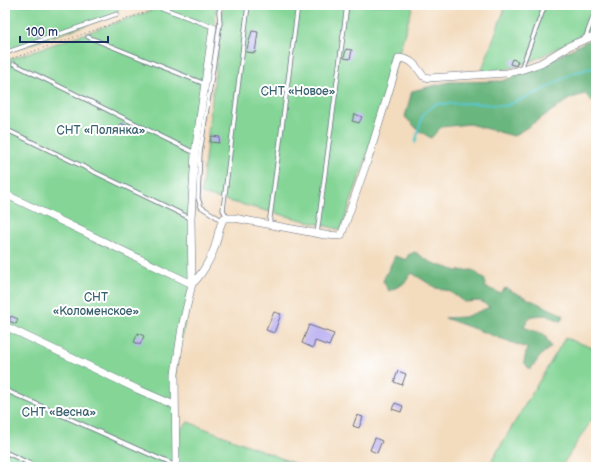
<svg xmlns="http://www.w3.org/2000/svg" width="601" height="472" viewBox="0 0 601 472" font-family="'Balsamiq Sans',sans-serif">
  <rect width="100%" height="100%" fill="#fff"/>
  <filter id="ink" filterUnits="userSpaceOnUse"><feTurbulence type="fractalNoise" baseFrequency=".025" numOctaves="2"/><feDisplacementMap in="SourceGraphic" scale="8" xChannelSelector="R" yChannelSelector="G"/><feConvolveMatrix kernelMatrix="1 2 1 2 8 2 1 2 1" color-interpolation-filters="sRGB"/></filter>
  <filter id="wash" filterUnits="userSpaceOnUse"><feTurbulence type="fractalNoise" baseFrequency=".012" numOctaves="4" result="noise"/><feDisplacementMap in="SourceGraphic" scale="16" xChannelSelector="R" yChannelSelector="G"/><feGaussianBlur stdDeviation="0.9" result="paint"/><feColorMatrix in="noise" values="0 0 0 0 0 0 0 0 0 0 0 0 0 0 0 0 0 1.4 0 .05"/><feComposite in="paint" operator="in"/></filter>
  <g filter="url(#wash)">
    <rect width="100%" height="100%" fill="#f3dbbd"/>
    <path fill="#84d596" stroke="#50827a" d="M5,5H120L117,14L5,53Z
      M154,5H217L195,153L192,284L175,374V435L188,422L304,467H5V61L153,10Z
      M223,5H413L375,133L341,230L201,194Z
      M506,5H596V27C557,47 526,71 481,72Z
      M565,338L596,349V413L561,467H488Z"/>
    <path fill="#6bb67f" stroke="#43726e" d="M596,38V105L585,94L571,98L514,136L469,124L441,127L431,138L418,130L405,117L412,91L449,82L503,81L545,63L587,41Z
      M415,252L430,262L457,271L473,270L485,280V287L500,293L505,288L563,315L561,321L546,315L531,316L523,327L544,334L551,347L542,354L530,370L524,362L527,348L445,318L465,317L490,307L480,301L464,302L449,291L436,288L412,273L403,284L389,291L383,281L395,256L407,260L408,255Z"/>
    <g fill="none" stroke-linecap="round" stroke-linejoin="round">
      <path stroke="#59c7ce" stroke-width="2" d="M415,143L423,114L436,104L473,103L505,106L541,91L573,73L596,67"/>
    </g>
    <g id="blocks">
      <path fill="#b9aff1" d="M43,26L45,33L38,35L36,28Z
        M252,31L258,32L255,53L246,52Z
        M346,49L352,50L350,59L344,58Z
        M512,59L518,61L516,66L510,64Z
        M355,114L362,117L359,123L352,121Z
        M121,123L130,128L127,133L118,129Z
        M211,136L220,137L219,143L210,142Z
        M274,312L281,314L274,333L266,330Z
        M11,316L18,319L16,324L9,321Z
        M309,325L334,334L329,346L315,341L313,348L302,343Z
        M138,333L144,336L140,345L134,342Z
        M398,371L406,374L402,385L394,382Z
        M395,403L403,406L401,412L392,409Z
        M357,415L363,417L359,428L353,426Z
        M375,438L382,441L377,453L370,450Z"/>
    </g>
  </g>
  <g filter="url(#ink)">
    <use href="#blocks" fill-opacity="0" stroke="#676b7f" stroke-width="1"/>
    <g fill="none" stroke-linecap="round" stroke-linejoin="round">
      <defs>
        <path id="service" d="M221,5L219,12L220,23L200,153L198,198L201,207L223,221
          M162,8L213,27
          M88,37L205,84
          M585,39L596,9
          M5,53L117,14
          M14,64L195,153
          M521,69L545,5
          M5,129L190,218
          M227,217L223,210L248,5
          M269,225L298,5
          M317,234L347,5
          M5,390L176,466
          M5,452L37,467"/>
        <path id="minor" d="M5,194L192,284
          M192,284C201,276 210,260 214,249C218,239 218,227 224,218H234L325,235L341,236L370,153L399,58C412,59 416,66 423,76L429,78L507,73L521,70L541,63L569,46L596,35
          M5,326L137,389L174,405
          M176,467L175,374L182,327L192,284L191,218L195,153L213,27"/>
      </defs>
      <use href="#service" stroke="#676b7f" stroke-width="5"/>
      <use href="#minor" stroke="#676b7f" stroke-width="8"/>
      <path stroke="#676b7f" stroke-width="1" stroke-dasharray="1 3" stroke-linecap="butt" d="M89,32L153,10L156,5
        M5,61L86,33"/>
      <use href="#service" stroke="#fff" stroke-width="3.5"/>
      <use href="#minor" stroke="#fff" stroke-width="7"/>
    </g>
  </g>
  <g text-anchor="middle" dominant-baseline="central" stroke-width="4" stroke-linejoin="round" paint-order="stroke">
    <g font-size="12" fill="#3a616f" stroke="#fff">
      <text x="298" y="91">СНТ «Новое»</text>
      <text x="101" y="130">СНТ «Полянка»</text>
      <text x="96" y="297">СНТ<tspan x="96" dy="14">«Коломенское»</tspan></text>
      <text x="59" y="412">СНТ «Весна»</text>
    </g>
  </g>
  <rect width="601" height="472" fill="none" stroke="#fff" stroke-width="20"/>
  <path d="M20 36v6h88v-6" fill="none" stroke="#1b2f5e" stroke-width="2"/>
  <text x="26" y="36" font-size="12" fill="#1b2f5e" stroke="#ffffff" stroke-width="3" paint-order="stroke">100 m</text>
</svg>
